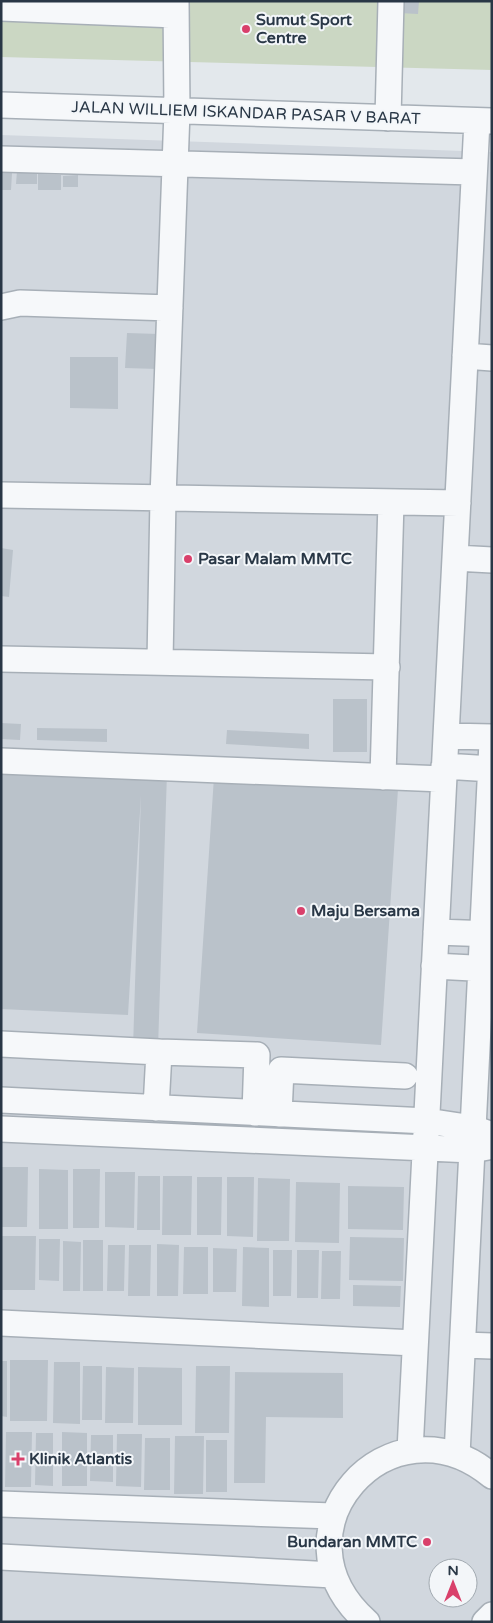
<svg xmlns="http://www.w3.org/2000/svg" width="493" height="1623" viewBox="0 0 493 1623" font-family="'Varela Round',sans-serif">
  <rect width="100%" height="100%" fill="#e3e8ec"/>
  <path fill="#d1d7de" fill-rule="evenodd" d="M1,135L492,152V1622H1ZM438,1568H468V1598H438Z"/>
  <path fill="#cbd7c3" d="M1,1H492V70L1,57Z"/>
  <path fill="#bac2ca" d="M399,1H419L418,14L399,13Z
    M17,171L37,172V184H16Z
    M1,173H12L11,190H1Z
    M38,174L61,175V190H38Z
    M78,175V187H63V176Z
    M127,333L159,334L158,369L125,368Z
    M70,357H118V409L70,408Z
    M1,548L13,550L9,597L1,596Z
    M333,699H367V752H333Z
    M1,723L21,724L20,740L1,739Z
    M37,728L107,729V742L37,740Z
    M227,730L309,734V749L226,744Z
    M1,765L167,773L158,1048H133L141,795L128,1015L1,1009Z
    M214,777L398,789L381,1045L197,1033Z
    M1,1167H28L27,1227H1Z
    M39,1169L68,1170V1229H39Z
    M73,1169H100L99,1228H73Z
    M105,1172H135L134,1228L105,1227Z
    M138,1176H160V1230H137Z
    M163,1176H192L191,1235H162Z
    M197,1177H222L221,1235H197Z
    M227,1177H254L253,1237L227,1236Z
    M258,1178L290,1179L289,1241H257Z
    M296,1182L340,1183L339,1243L295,1242Z
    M348,1186L404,1187L403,1230L348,1229Z
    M1,1236H36L35,1290H1Z
    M350,1237L404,1238L403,1281L349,1280Z
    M39,1239H60L59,1281L39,1280Z
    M83,1240H103V1291H83Z
    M63,1241L81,1242L80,1291H63Z
    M157,1244L179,1245L178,1296H157Z
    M108,1245H125L124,1291H107Z
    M129,1245H151L150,1296H128Z
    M184,1247H208V1294H183Z
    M243,1247L269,1248V1307L242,1306Z
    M213,1248L237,1249L236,1292H213Z
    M273,1250H292L291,1296H273Z
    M297,1250H319L318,1298H297Z
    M322,1251H341L340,1299H321Z
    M353,1285L401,1286L400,1307L353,1306Z
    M10,1360H48L47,1421H10Z
    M1,1361H7V1417L1,1416Z
    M54,1362H80V1424L53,1423Z
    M83,1366H102V1420H82Z
    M196,1366H230L229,1433H195Z
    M106,1367L134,1368L133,1423H105Z
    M138,1367L182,1368V1425H138Z
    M235,1372L343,1373V1418L266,1417L265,1483H234Z
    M6,1432H32L31,1487H5Z
    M62,1432L87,1433V1486H62Z
    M36,1433H53V1486L35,1485Z
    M117,1434H142L141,1487L116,1486Z
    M91,1435H113V1482L90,1481Z
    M175,1436H204L203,1494H174Z
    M145,1438H170V1490H144Z
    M206,1440H227V1492H206Z"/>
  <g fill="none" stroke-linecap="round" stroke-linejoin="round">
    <defs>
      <path id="minor" d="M1,8L176,15
        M1,105L492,121
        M388,118L391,1
        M1,159L474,172
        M1,307L20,303L170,308
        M465,356L492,358
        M1,495L458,503
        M455,558L492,560
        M1,659L387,667
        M160,662L163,498L177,111L176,1
        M446,736L492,737
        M1,761L443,779
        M444,766L492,769
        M383,777L391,502
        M436,932L492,934
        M434,966L492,969
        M1,1044L159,1052L257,1055L255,1113
        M1,1100L427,1121L473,1128L492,1135
        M156,1108L159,1052
        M279,1114L281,1070L405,1076
        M1,1129L472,1150L488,1147
        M1,1323L415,1343
        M463,1345L492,1346
        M410,1451L477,121
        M457,1455L492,742
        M1,1504L333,1516
        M1,1557L333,1575
        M367,1622C265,1532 390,1391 492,1476
        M485,1622L492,1615"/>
    </defs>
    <use href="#minor" stroke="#a7afb7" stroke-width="28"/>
    <use href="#minor" stroke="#f6f8fa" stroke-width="25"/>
  </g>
  <g fill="#d9406b" stroke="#f3f6f9" stroke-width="2">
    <circle cx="246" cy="29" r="5"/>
    <circle cx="188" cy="559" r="5"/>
    <circle cx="301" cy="911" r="5"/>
    <path d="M15.5 1451.5h5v5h5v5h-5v5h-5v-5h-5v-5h5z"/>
    <circle cx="427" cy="1542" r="5"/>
  </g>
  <g text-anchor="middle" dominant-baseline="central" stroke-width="4" stroke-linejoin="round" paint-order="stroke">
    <g font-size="16" font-weight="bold" fill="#293746" stroke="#f3f6f9" text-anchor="start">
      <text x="256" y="20">Sumut Sport<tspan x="256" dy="18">Centre</tspan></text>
      <text x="198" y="559">Pasar Malam MMTC</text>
      <text x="311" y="911">Maju Bersama</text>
      <text x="29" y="1459">Klinik Atlantis</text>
      <text x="417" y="1542" text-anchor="end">Bundaran MMTC</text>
    </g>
    <g font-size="16" fill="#293746" stroke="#f3f6f9">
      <text transform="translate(246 113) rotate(2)">JALAN WILLIEM ISKANDAR PASAR V BARAT</text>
    </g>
  </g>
  <rect width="493" height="1623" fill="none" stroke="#293746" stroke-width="5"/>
  <g transform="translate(453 1583)"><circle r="24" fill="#f3f6f9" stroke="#a2aab1"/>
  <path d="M0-4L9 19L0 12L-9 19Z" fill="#d9406b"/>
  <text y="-8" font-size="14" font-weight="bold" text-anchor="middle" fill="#293746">N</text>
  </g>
</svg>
